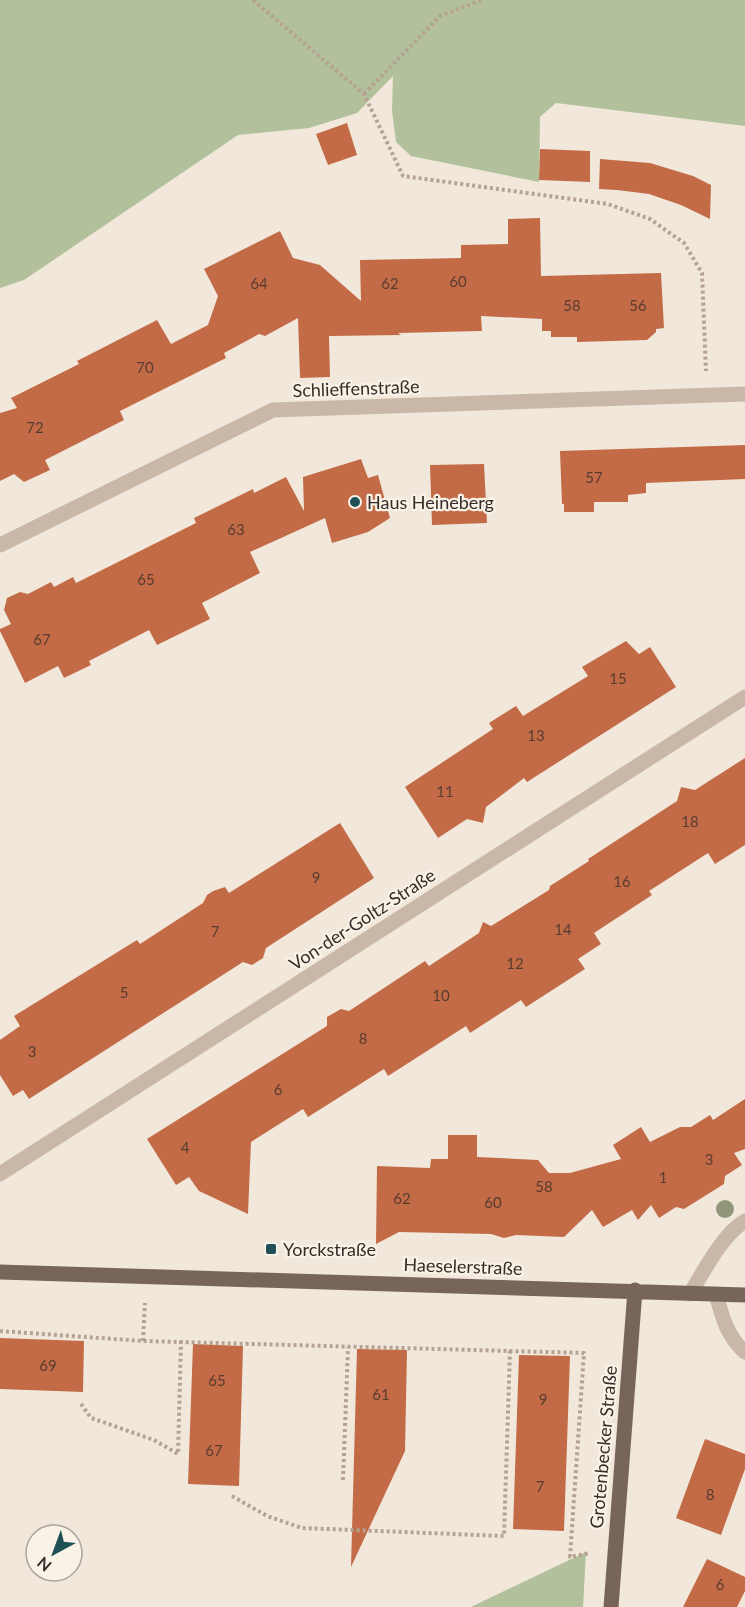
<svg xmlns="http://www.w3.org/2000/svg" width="745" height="1607" viewBox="0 0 745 1607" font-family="Lato,sans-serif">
  <rect width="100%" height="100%" fill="#f1e8db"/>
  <path fill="#b2c09b" d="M0,0H745V126L556,103L540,117L539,182L411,156L396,142L392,111L393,76L357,113L309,128L238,135L24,280L0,288Z
    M586,1552L583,1607H471Z"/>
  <path fill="#c36b47" d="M347,123L357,155L328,165L316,134Z
    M540,149L590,151V182L539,180Z
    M600,159L650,163L693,176L711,185L710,219L681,205L649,194L617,190L599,189Z
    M540,218L541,276L661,273L664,328L656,329V332L647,340L577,342V337H551V331H542V319L481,316L482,331L398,333L401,335L329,336L330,377L300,378L298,318L265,336L259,334L224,353L226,358L120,411L124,420L45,460L50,470L24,482L14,474L0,481V413L17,408L11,398L79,364L77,361L157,320L171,344L208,325L218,296L204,269L280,231L293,258L320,265L361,301L360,260L461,258V245L508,244V219Z
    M745,445V479L646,483V493L628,495V502H594V512H564V504H562L560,451Z
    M361,459L368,478L378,475L390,518L368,532L332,543L325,518L250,552L260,573L202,603L210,619L157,645L149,630L89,661L91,665L64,678L58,666L25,683L0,631V629L11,624L4,610L7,598L20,592L28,594L51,582L54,587L73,577L76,583L196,523L194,518L253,489L254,493L286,477L304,511L303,477Z
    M484,464L487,523L432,525L430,465Z
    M626,641L639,654L650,647L676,687L527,782L524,778L486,807L483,823L467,819L438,838L405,787L493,729L489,723L516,706L523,716L588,676L582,667Z
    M745,758V845L715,864L708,853L649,891L652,895L594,933L601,944L578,959L585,969L526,1007L521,1000L470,1033L466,1026L388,1076L384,1069L308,1117L303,1109L251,1142L248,1214L199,1191L189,1177L176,1185L147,1139L327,1026V1017L341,1009L349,1011L425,961L429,966L479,933L483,922L491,926L549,890L550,886L589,861L588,859L677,801L681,787L695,790Z
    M340,823L374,878L266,948L263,958L252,965L243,962L29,1099L23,1090L13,1096L0,1075V1040L20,1026L14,1016L137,940L140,944L203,903L207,895L213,891L225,887L229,893Z
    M745,1099V1149L734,1153L742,1165L725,1176L724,1184L684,1209L676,1207L659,1218L651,1205L638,1220L632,1210L603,1227L592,1210L564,1237L516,1235L504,1238L491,1234L399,1232L376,1244L377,1166L430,1168L431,1159H448V1135H477V1157L538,1160L549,1173H570L621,1159L613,1145L641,1127L650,1142L680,1127H691L710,1115L713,1120Z
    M0,1338L84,1341L83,1392L0,1389Z
    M193,1344L243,1346L239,1486L188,1484Z
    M357,1349L407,1350L405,1451L351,1567Z
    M519,1355L570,1356L564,1531L513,1529Z
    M705,1439L745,1454V1469L721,1535L676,1518Z
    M707,1559L745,1577V1591L737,1607H683Z"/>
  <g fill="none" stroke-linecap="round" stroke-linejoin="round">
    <path stroke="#b5a292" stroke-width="4" stroke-dasharray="3 3" stroke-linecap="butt" d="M253,0L364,94L403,176L608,204L650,219L684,243L702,273L706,371
      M364,94L440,16L482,0
      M0,1331L143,1341L584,1353L570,1557L590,1553
      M143,1341L145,1303
      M81,1404L91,1418L154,1440L178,1454L181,1341
      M343,1480L348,1347
      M232,1496L267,1516L302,1528L504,1536L510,1350"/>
    <path stroke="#c9b8a7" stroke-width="15" d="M0,545L273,410L745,394
      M0,1174L745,697
      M690,1294C704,1271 722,1235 745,1221
      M716,1294C722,1316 727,1337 745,1352"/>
    <path stroke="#776559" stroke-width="15" d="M0,1272L745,1295
      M611,1607L635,1290"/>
  </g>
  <circle fill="#91967b" cx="725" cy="1209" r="9"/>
  <g fill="#1e5056" stroke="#f9f2e7" stroke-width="2">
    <circle cx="355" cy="502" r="6"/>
    <rect x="265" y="1243" width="12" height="12" rx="3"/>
  </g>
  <g text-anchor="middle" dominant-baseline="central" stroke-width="4.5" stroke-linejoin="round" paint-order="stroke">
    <g font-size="15" fill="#593c30">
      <text x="458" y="281">60</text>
      <text x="259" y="283">64</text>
      <text x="390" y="283">62</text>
      <text x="572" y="305">58</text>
      <text x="638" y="305">56</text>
      <text x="145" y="367">70</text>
      <text x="35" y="427">72</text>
      <text x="594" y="477">57</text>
      <text x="236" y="529">63</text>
      <text x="146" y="579">65</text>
      <text x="42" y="639">67</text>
      <text x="618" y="678">15</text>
      <text x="536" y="735">13</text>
      <text x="445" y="791">11</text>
      <text x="690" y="821">18</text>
      <text x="316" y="877">9</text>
      <text x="622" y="881">16</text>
      <text x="563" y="929">14</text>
      <text x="215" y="931">7</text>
      <text x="515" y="963">12</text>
      <text x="124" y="992">5</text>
      <text x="441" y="995">10</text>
      <text x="363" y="1038">8</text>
      <text x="32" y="1051">3</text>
      <text x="278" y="1089">6</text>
      <text x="185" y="1147">4</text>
      <text x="709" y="1159">3</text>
      <text x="663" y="1177">1</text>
      <text x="544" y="1186">58</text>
      <text x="402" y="1198">62</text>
      <text x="493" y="1202">60</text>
      <text x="48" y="1365">69</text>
      <text x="217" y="1380">65</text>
      <text x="381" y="1394">61</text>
      <text x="543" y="1399">9</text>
      <text x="214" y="1450">67</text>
      <text x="540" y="1486">7</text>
      <text x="710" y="1494">8</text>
      <text x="720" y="1584">6</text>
    </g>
    <g font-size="18" fill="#362d28" stroke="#f9f2e7">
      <text transform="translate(356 388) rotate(-2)">Schlieffenstraße</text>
      <text transform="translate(362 919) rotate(-33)">Von-der-Goltz-Straße</text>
      <text transform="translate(463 1266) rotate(2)">Haeselerstraße</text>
      <text transform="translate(603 1447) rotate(-85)">Grotenbecker Straße</text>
    </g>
    <g font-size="18" fill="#362d28" stroke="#f9f2e7" text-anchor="start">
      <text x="367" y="502">Haus Heineberg</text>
      <text x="283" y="1249">Yorckstraße</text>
    </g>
  </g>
  <g transform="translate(54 1553) rotate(221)"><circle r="28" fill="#f9f2e7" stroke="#aba39b" stroke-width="1.5"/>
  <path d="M0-4.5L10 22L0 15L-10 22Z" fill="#1e5056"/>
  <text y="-9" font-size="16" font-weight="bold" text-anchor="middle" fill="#362d28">N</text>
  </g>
</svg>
